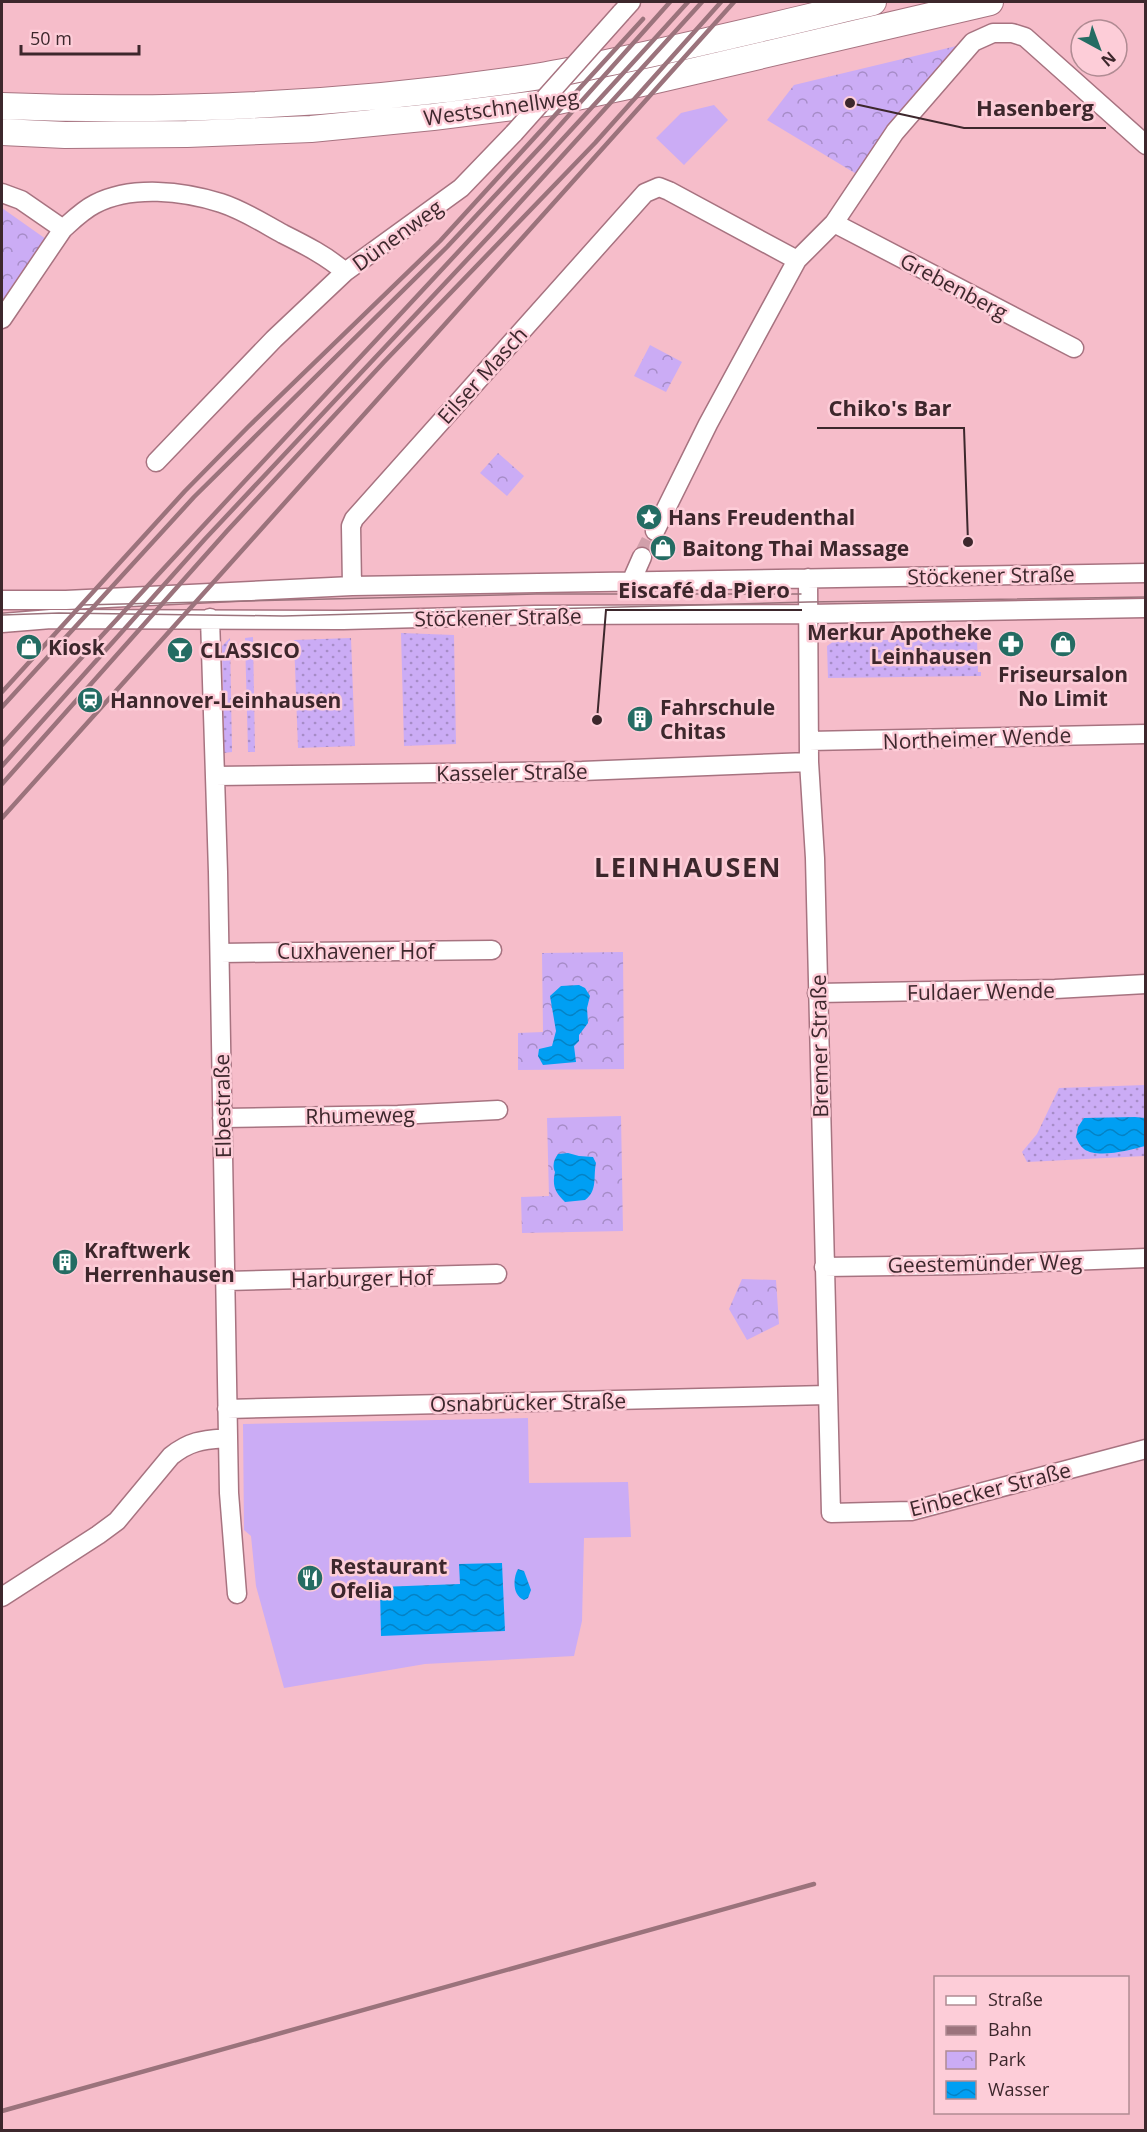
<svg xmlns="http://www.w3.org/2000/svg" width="1147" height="2132" viewBox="0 0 1147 2132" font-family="'Open Sans',sans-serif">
  <defs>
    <pattern id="grass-dots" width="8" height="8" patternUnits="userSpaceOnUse" patternTransform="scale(1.5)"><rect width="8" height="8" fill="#cbacf5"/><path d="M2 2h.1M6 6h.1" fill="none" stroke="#a68cc7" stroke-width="1.8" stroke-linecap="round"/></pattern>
    <pattern id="park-crowns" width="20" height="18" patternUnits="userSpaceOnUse" patternTransform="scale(1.5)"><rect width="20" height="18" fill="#cbacf5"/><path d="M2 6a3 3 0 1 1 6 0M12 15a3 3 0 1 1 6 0" fill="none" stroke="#a68cc7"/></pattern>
    <pattern id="water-waves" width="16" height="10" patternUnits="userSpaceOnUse" patternTransform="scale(1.5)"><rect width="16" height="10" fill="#009ff3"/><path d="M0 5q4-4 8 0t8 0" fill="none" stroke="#0482c5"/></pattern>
  </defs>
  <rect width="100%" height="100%" fill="#f6bdca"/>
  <path fill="url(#grass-dots)" d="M401,633L454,635L456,744L404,746Z
    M253,637L255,752H248L245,638Z
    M230,638L232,752L224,753L222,646Z
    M351,638L355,746L298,748L294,640Z
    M977,638L978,672H981V676L828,678L827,646L834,641Z
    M1145,1085V1156L1027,1162L1022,1152L1037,1134L1059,1088Z"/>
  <path fill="url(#park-crowns)" d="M973,42L863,178L767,120L794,85Z
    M2,208L53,244L2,319Z
    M650,345L682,362L666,392L634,376Z
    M498,453L524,476L507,496L480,473Z
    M623,952L624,1069L518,1070V1033L543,1032L542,953Z
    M621,1116L623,1231L522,1233L521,1197L549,1196L547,1118Z
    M742,1279L776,1280L779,1324L747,1340L729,1309Z"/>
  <path fill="#cbacf5" d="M714,105L728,120L684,165L656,138L681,113Z
    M528,1418L529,1483L628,1482L631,1537L584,1538L582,1621L574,1656L425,1664L284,1688L256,1586L251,1536L244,1530L243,1424Z"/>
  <path fill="url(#water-waves)" d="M579,985L585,988L590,996L587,1008L588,1023L579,1035V1041L574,1046L576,1062L543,1065L538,1056L539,1049L552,1046L556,1031L550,996L561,986Z
    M1135,1117L1145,1118V1146C1131,1150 1097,1159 1084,1149C1080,1146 1078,1142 1076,1137L1078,1127L1084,1118Z
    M568,1153L579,1156L593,1157L596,1163C593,1176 598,1191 585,1200L565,1202C555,1192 552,1186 555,1172C552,1166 554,1159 558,1154Z
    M502,1563L505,1631L381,1636L380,1587L460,1584L459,1564Z
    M518,1569L524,1571L531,1590L528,1598L524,1600C512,1595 513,1578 518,1569Z"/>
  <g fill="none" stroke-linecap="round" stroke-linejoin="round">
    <path stroke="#d19faa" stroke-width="18" stroke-dasharray="18 9" stroke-linecap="butt" d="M642,557L655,531"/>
    <defs>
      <path id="minor" d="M621,13L631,2
        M2,193L21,200L63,229C73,220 83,210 95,204C132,185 183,191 221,203C243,210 263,223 283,234C305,245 327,256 345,272
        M834,223L1074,348
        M2,319L63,229
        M156,462L274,339L345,272L461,188L514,133
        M655,531L708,424L797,260L834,223L895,132L973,42L993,33H1012L1025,37L1146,145
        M808,578L809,762L815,858L831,1513L911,1511L1146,1449
        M631,582L642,557
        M352,586L351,526L354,519L645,193L659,187L669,191L797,260
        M2,600H66L352,586L1146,573
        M210,618L218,872L229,1493L237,1594
        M2,623L51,619L343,620L535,615L808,614L1146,608
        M809,741L1146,734
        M215,776L582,771L809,762
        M220,953L492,950
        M817,993L1055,989L1146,984
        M222,1118L398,1115L498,1110
        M824,1267L965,1265L1146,1258
        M226,1281L497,1274
        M227,1409L828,1395
        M2,1597L98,1535L117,1521L171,1456C191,1440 204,1440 228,1438"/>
      <path id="highway" d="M2,106C182,113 362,104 541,76C566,72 591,66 616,61C703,43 788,22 873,2
        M2,132L65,135L187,134L311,129L433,117L553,102L656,80L990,2"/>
    </defs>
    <use href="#minor" stroke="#a77380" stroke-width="21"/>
    <use href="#highway" stroke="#a77380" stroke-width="28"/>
    <use href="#minor" stroke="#fff" stroke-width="18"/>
    <use href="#highway" stroke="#fff" stroke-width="26"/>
    <path stroke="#9b737c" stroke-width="1.5" d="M81,605L536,594H801
      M2,615L59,613L283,616L808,602L1146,597"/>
    <path stroke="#9b737c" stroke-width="4.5" d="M2,692L185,491L248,427L440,241L643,19
      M2,707L194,497L447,247L545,142L670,2
      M2,745C228,495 462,252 688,2
      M2,766L205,539L494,231L702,2
      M2,784L227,531L384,362L595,143L721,2
      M2,818L734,2
      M2,2111L814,1884"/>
    <defs>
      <path id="minor-bridge" d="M514,133L621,13"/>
    </defs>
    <use href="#minor-bridge" stroke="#a77380" stroke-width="21" stroke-linecap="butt"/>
    <use href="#minor-bridge" stroke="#fff" stroke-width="18"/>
  </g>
  <defs>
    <symbol id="sight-disc" viewBox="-11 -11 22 22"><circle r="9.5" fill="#246c63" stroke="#fdcdd8"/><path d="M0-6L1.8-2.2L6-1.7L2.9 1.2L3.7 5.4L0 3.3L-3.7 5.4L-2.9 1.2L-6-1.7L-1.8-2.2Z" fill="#fff"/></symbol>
    <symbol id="shop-disc" viewBox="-11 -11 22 22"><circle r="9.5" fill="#246c63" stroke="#fdcdd8"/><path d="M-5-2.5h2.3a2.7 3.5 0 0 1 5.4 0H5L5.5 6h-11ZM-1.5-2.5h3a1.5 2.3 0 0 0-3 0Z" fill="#fff"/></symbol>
    <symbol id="pharmacy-disc" viewBox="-11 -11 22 22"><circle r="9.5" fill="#246c63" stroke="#fdcdd8"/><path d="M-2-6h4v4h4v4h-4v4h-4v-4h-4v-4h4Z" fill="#fff"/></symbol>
    <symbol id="bar-disc" viewBox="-11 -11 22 22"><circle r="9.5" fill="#246c63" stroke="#fdcdd8"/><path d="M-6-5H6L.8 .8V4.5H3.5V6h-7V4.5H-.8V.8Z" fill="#fff"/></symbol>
    <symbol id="station-disc" viewBox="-11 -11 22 22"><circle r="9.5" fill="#246c63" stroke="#fdcdd8"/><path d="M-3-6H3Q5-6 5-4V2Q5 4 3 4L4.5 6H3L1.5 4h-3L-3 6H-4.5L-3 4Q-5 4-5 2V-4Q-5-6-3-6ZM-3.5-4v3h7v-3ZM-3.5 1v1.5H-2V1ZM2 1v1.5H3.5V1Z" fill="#fff"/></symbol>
    <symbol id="building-disc" viewBox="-11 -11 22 22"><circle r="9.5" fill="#246c63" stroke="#fdcdd8"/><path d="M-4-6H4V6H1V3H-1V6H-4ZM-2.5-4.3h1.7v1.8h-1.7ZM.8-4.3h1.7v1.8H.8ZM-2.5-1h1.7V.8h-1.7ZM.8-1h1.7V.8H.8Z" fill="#fff"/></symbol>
    <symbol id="restaurant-disc" viewBox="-11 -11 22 22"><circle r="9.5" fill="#246c63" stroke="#fdcdd8"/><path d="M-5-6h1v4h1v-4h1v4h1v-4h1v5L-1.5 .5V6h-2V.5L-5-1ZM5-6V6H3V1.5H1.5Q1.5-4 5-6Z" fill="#fff"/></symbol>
  </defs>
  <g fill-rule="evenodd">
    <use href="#sight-disc" x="634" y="502" width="30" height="30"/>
    <use href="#shop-disc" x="648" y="533" width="30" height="30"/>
    <use href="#pharmacy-disc" x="996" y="629" width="30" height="30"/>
    <use href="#shop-disc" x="1048" y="629" width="30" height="30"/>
    <use href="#shop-disc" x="14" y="632" width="30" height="30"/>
    <use href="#bar-disc" x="165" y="635" width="30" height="30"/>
    <use href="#station-disc" x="75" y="685" width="30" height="30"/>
    <use href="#building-disc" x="625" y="704" width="30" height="30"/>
    <use href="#building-disc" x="50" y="1247" width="30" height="30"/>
    <use href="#restaurant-disc" x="295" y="1563" width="30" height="30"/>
  </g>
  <g text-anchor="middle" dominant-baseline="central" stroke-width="5" stroke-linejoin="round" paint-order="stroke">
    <g font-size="21" fill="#3d272c" stroke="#fdcdd8">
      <text transform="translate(501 107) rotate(-8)">Westschnellweg</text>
      <text transform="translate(397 235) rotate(-36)">Dünenweg</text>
      <text transform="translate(954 286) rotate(28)">Grebenberg</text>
      <text transform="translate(482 375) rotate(-48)">Eilser Masch</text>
      <text transform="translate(991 575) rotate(-1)">Stöckener Straße</text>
      <text transform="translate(498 617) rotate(-1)">Stöckener Straße</text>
      <text transform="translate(977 738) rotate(-2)">Northeimer Wende</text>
      <text transform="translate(512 772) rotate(-1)">Kasseler Straße</text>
      <text x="356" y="951">Cuxhavener Hof</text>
      <text transform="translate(981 991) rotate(-1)">Fuldaer Wende</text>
      <text transform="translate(819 1046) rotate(-91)">Bremer Straße</text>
      <text transform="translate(222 1106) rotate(-91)">Elbestraße</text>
      <text transform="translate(360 1115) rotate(-1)">Rhumeweg</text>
      <text transform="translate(985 1263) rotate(-1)">Geestemünder Weg</text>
      <text transform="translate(362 1278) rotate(-1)">Harburger Hof</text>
      <text transform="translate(528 1402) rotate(-1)">Osnabrücker Straße</text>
      <text transform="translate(990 1489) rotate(-14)">Einbecker Straße</text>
    </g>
    <g font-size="21" font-weight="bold" fill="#3d272c" stroke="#fdcdd8" text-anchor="start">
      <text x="668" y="517">Hans Freudenthal</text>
      <text x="682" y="548">Baitong Thai Massage</text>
      <text x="992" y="632" text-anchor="end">Merkur Apotheke<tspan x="992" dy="24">Leinhausen</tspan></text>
      <text x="48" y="647">Kiosk</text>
      <text x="200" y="650">CLASSICO</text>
      <text x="1063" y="674" text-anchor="middle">Friseursalon<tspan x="1063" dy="24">No Limit</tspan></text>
      <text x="110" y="700">Hannover-Leinhausen</text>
      <text x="660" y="707">Fahrschule<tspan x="660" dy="24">Chitas</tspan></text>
      <text x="84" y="1250">Kraftwerk<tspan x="84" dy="24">Herrenhausen</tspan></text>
      <text x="330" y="1566">Restaurant<tspan x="330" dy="24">Ofelia</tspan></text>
    </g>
    <g font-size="27" font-weight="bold" letter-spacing="1.5" fill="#3d272c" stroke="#fdcdd8">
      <text x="688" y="866">LEINHAUSEN</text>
    </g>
  </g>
  <path fill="none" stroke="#3d272c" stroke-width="2" d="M850 103L964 128H1106M968 542L964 428H817M597 720L606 610H802"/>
  <g fill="#3d272c" stroke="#fdcdd8" stroke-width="2">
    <circle cx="850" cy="103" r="6"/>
    <circle cx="968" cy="542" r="6"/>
    <circle cx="597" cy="720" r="6"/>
  </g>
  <g font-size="22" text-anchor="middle" font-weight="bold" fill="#3d272c" stroke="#fdcdd8" stroke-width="5" stroke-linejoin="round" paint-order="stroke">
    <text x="1035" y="116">Hasenberg</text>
    <text x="890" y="416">Chiko's Bar</text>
    <text x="704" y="598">Eiscafé da Piero</text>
  </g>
  <rect width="1147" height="2132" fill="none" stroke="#3d272c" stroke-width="6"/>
  <rect x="934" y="1976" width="195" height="138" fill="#fdcdd8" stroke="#b08b93" stroke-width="1.5"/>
  <rect x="946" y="1996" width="30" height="9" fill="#ffffff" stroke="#b08b93" stroke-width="1.5"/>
  <text x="988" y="2006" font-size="18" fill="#3d272c">Straße</text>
  <rect x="946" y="2026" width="30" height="9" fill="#9b737c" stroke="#b08b93" stroke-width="1.5"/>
  <text x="988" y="2036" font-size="18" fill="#3d272c">Bahn</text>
  <rect x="946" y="2051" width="30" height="18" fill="url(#park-crowns)" stroke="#b08b93" stroke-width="1.5"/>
  <text x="988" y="2066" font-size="18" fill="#3d272c">Park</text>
  <rect x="946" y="2081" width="30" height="18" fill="url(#water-waves)" stroke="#b08b93" stroke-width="1.5"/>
  <text x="988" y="2096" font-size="18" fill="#3d272c">Wasser</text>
  <g transform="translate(1099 48) rotate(139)"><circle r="28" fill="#fdcdd8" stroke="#b08b93" stroke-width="1.5"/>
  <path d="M0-4.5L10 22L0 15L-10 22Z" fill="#246c63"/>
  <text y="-9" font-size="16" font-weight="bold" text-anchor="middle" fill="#3d272c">N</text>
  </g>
  <path d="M21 45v9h118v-9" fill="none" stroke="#3d272c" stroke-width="3"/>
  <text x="30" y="45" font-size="18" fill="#3d272c" stroke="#fdcdd8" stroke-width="4.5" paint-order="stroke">50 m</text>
</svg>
